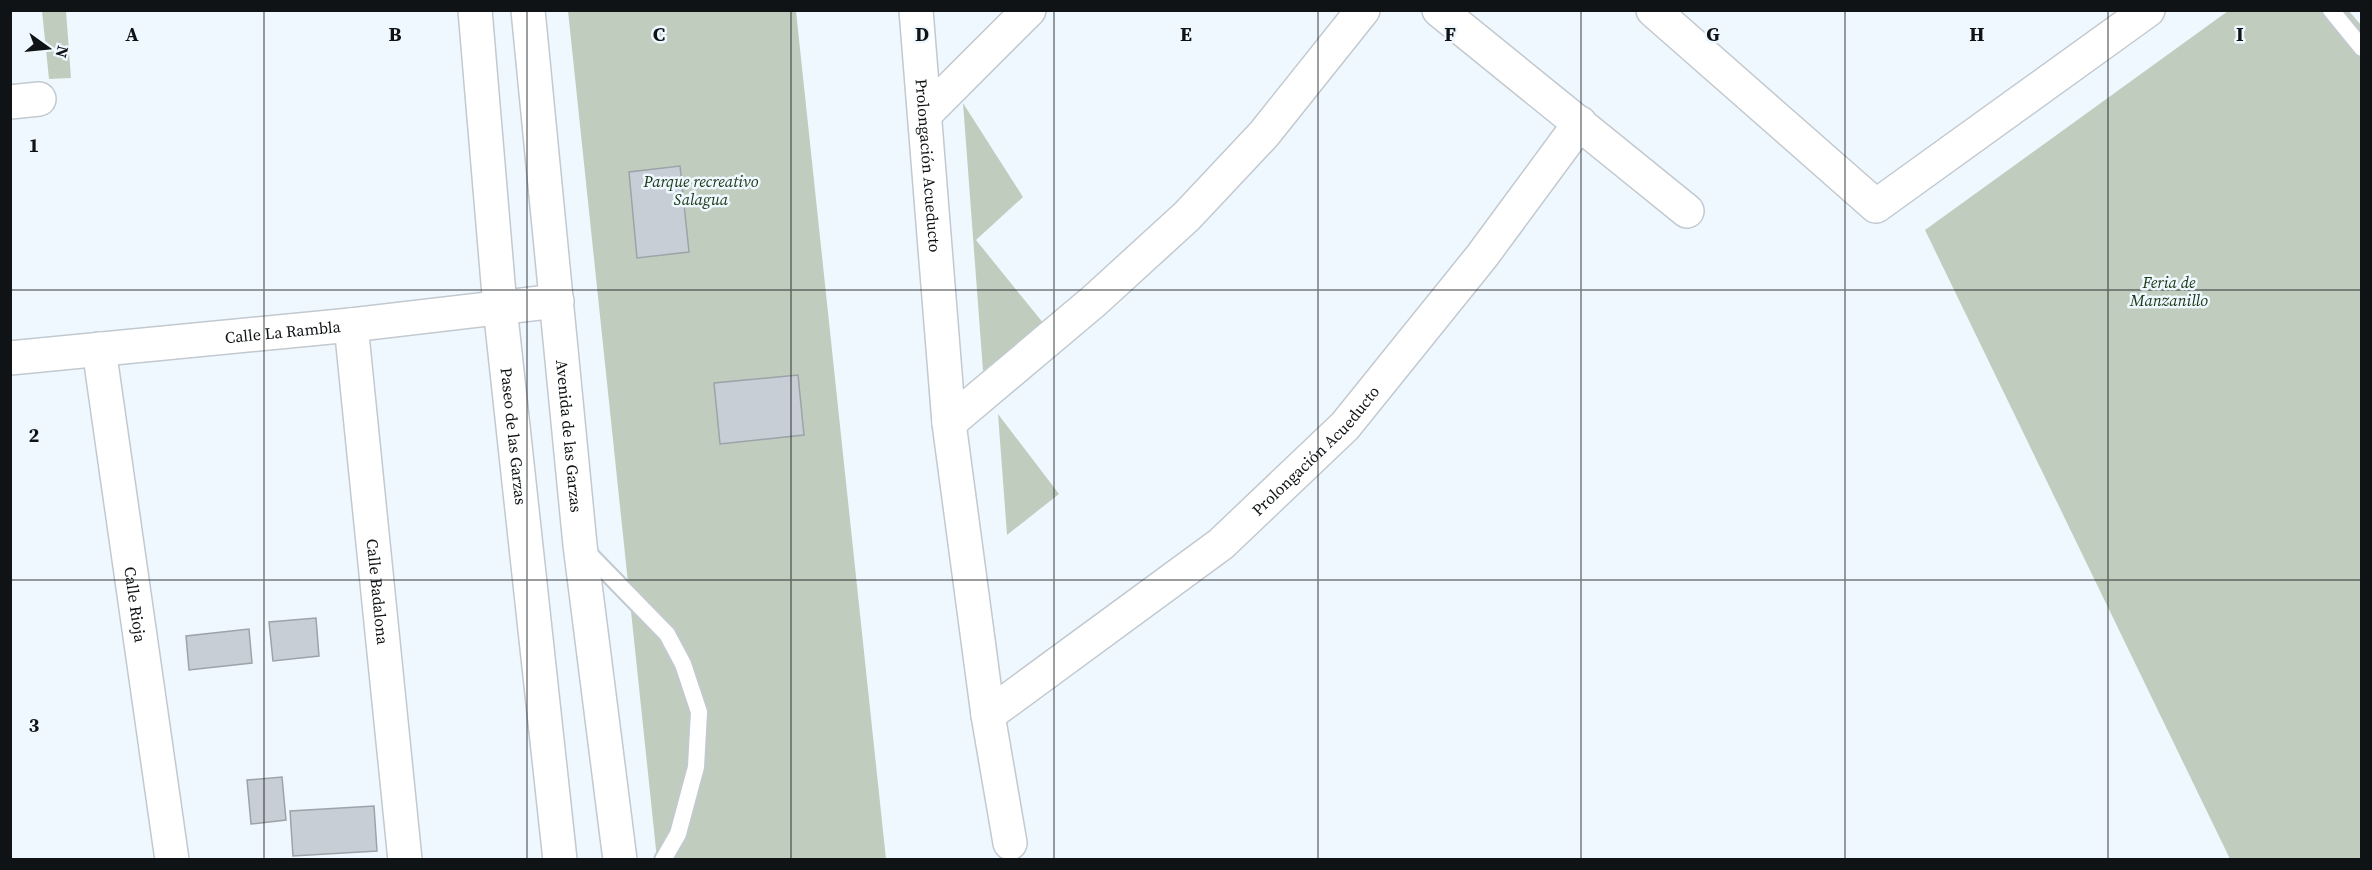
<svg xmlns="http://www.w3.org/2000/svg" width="2372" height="870" viewBox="0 0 2372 870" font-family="'Source Serif 4',serif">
  <rect width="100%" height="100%" fill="#f0f8ff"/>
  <path fill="#c0cdbe" d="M42,11H66L71,78L49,79Z
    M568,11H796L886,859H657Z
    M2228,11H2349L2361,25V859H2230L1925,230Z
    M963,103L1023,197L976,240L1044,324L983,371Z
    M998,414L1059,494L1007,535Z"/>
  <path fill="#c7ced5" stroke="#9ca3a9" stroke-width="1.5" d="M680,166L689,252L637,258L629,172Z
    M798,375L804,435L720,444L714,383Z
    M316,618L319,656L273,661L269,622Z
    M249,629L252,663L189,670L186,636Z
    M282,777L286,820L251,824L247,780Z
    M374,806L377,851L293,856L290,811Z"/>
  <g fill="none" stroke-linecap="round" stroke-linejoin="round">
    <defs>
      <path id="lane" d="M2331,10L2362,48
        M585,550L667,634L683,664L699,712L696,767L678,834L663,860"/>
      <g id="street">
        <path id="s1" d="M916,10L949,423L988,715L1010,843"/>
        <path d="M1439,10L1687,211"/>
        <path d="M1653,10L1876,206L2148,10"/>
        <path d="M10,102L39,99"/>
        <path d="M926,113L1029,10"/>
        <path id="s2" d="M351,325L405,860"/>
        <path id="s3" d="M99,349L172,860"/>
        <path id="s4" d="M10,358L351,325L557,301"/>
        <path d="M949,423L1094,301L1187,216L1264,134L1363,10"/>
        <path id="s5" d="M988,715L1221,544L1345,426L1482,256L1580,123"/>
      </g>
      <g id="secondary">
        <path id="s6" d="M475,10L500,307L560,860"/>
        <path id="s7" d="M528,10L580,545L620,860"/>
      </g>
    </defs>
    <use href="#lane" stroke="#c2c9cf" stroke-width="20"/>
    <use href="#street" stroke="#c2c9cf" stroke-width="36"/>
    <use href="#secondary" stroke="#c2c9cf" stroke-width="36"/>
    <use href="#lane" stroke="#fff" stroke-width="16"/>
    <use href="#street" stroke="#fff" stroke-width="33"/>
    <use href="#secondary" stroke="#fff" stroke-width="33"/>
  </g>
  <path fill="none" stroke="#101315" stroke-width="1.5" stroke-opacity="0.55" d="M264,10V860M527,10V860M791,10V860M1054,10V860M1318,10V860M1581,10V860M1845,10V860M2108,10V860M10,290H2362M10,580H2362"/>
  <g text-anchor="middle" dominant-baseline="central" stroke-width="5" stroke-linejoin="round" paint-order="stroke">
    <g font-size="16" fill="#101315" stroke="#f0f8ff">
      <text stroke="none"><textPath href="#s1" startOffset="156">Prolongación Acueducto</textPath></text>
      <text stroke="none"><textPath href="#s4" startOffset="274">Calle La Rambla</textPath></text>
      <text stroke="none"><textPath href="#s6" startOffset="428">Paseo de las Garzas</textPath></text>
      <text stroke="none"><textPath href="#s7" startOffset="428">Avenida de las Garzas</textPath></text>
      <text stroke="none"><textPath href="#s5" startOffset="422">Prolongación Acueducto</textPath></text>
      <text stroke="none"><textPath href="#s2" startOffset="268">Calle Badalona</textPath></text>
      <text stroke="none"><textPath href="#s3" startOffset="258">Calle Rioja</textPath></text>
    </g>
    <g font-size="16" font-style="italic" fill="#173511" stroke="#f0f8ff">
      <text x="701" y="181">Parque recreativo<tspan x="701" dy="18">Salagua</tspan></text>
      <text x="2169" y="282">Feria de<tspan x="2169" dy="18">Manzanillo</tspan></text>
    </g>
  </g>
  <g font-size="20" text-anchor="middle" font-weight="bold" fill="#101315" stroke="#f0f8ff" stroke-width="5" stroke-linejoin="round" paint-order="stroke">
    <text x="132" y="41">A</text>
    <text x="395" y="41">B</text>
    <text x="659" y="41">C</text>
    <text x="922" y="41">D</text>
    <text x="1186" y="41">E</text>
    <text x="1450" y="41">F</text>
    <text x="1713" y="41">G</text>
    <text x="1977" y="41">H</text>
    <text x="2240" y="41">I</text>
    <text x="34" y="152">1</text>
    <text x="34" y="442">2</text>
    <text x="34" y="732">3</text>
  </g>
  <rect width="2372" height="870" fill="none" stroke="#101315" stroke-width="24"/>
  <g transform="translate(48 48) rotate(105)" stroke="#f0f8ff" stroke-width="4.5" paint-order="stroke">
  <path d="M0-4.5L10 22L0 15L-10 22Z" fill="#101315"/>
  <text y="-9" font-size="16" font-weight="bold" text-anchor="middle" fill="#101315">N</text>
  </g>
</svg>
